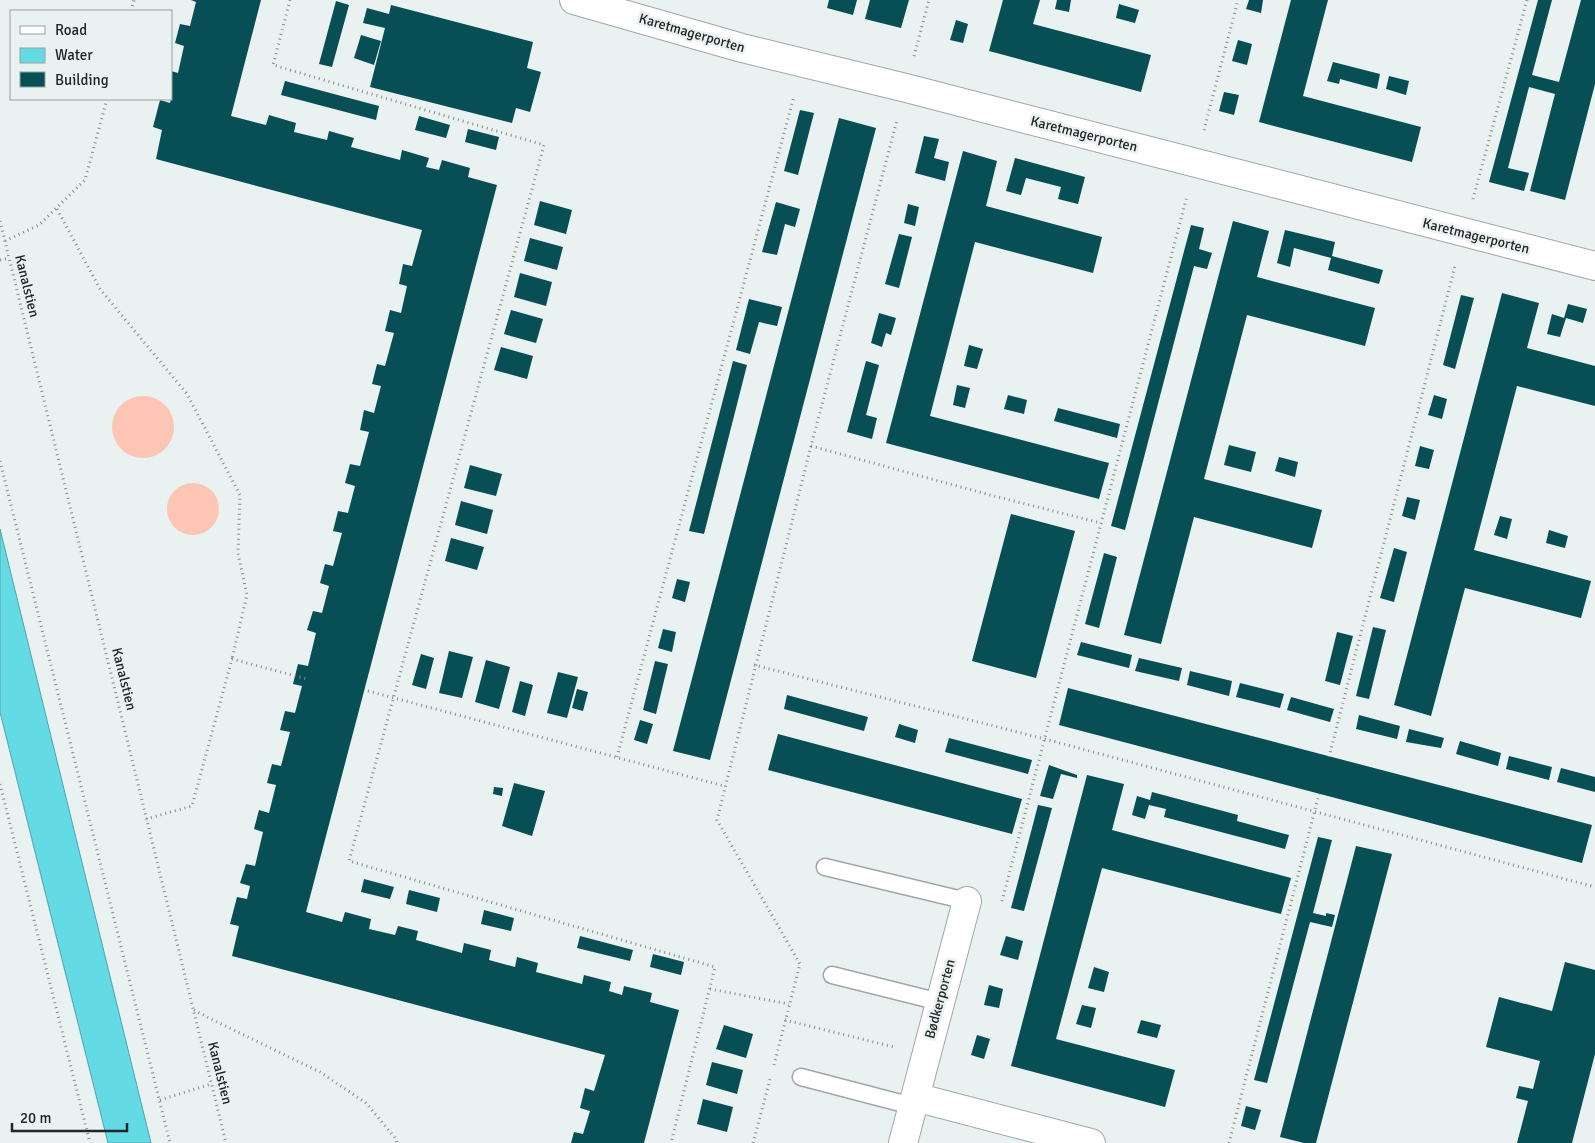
<svg xmlns="http://www.w3.org/2000/svg" width="1595" height="1143" viewBox="0 0 1595 1143" font-family="Signika,sans-serif">
  <rect width="100%" height="100%" fill="#e9f1f1"/>
  <path fill="#fdc5b4" d="M112 427a31 31 0 1 1 62 0a31 31 0 1 1-62 0Z
    M167 509a26 26 0 1 1 52 0a26 26 0 1 1-52 0Z"/>
  <path fill="#64dae5" stroke="#50a4ac" d="M0,529L151,1143H108L0,712Z"/>
  <path fill="#074f55" d="M191,0H261L231,116L266,125L269,115L296,123L294,132L327,140L329,131L354,138L351,147L400,160L402,150L429,158L426,167L439,170L442,160L470,168L468,177L497,185L306,912L342,922L345,912L371,919L369,929L395,935L398,926L418,931L416,940L462,953L464,943L491,950L489,960L515,967L517,957L538,963L536,972L582,984L584,975L611,982L609,991L622,995L624,986L652,993L650,1002L679,1010L644,1143H571L574,1132L583,1134L590,1111L580,1108L585,1088L594,1091L605,1055L232,956L239,926L230,924L237,897L247,899L250,886L240,883L246,864L255,866L263,832L254,829L259,810L269,813L276,785L267,783L272,764L281,766L290,732L280,730L285,711L295,713L302,686L293,684L298,664L308,666L316,633L307,630L313,611L322,613L329,586L320,583L325,564L333,566L342,533L333,531L338,511L348,513L355,486L345,483L350,464L360,466L369,432L360,430L364,410L374,413L381,386L372,384L377,364L385,366L394,333L385,331L390,310L401,313L407,286L399,284L403,264L412,266L422,230L156,159L162,130L153,127L160,100L170,103L171,99V71L178,73L184,46L175,43L180,24L190,26L196,2Z
    M829,0H857L853,15L827,8Z
    M870,0H909L901,28L865,19Z
    M1003,0H1040L1033,24L1151,55L1141,92L989,51Z
    M1057,0H1071L1069,12L1055,9Z
    M1249,0H1263L1261,13L1246,9Z
    M1291,0H1328L1303,96L1421,127L1412,162L1259,122Z
    M1538,0H1552L1532,75L1559,82L1581,0H1595V84L1565,200L1530,191L1555,94L1529,87L1508,168L1529,173L1524,191L1489,182Z
    M336,1L349,5L332,67L319,64Z
    M1119,4L1139,10L1135,23L1116,18Z
    M391,5L533,42L527,68L541,72L530,112L516,108L512,123L370,87L385,28L363,23L367,8L389,14Z
    M956,20L968,24L963,43L950,40Z
    M361,35L381,41L374,65L354,58Z
    M1238,40L1252,44L1247,65L1232,61Z
    M1333,62L1380,74L1377,89L1340,79L1339,84L1327,81Z
    M1389,76L1409,81L1406,95L1386,89Z
    M285,81L379,106L376,120L281,95Z
    M1224,92L1239,95L1234,115L1219,111Z
    M800,110L814,113L798,175L784,171Z
    M419,116L450,125L446,138L415,130Z
    M839,118L876,128L710,760L673,751Z
    M468,129L499,137L496,150L465,142Z
    M924,136L939,139L934,158L949,162L945,181L915,173Z
    M963,151L997,161L986,206L1102,237L1093,273L975,242L930,416L1109,463L1099,499L886,443Z
    M1015,158L1085,177L1078,204L1058,199L1061,187L1026,178L1021,195L1006,191Z
    M540,201L572,210L566,234L534,225Z
    M776,202L800,209L795,227L785,224L777,255L762,252Z
    M908,204L919,207L915,226L904,223Z
    M1233,221L1269,231L1257,277L1375,308L1365,346L1247,315L1204,479L1322,510L1312,548L1194,517L1161,644L1124,635Z
    M1191,225L1204,228L1199,249L1212,253L1207,269L1194,266L1125,530L1111,526Z
    M1285,230L1335,242L1332,256L1383,270L1379,284L1328,270L1331,258L1294,248L1290,267L1277,263Z
    M899,234L912,237L899,288L885,284Z
    M530,238L563,247L557,270L524,261Z
    M520,273L552,282L546,306L514,297Z
    M1502,293L1539,303L1527,348L1595,366V406L1517,386L1474,550L1591,581L1581,618L1465,588L1431,716L1394,705Z
    M1461,295L1474,298L1455,369L1443,365Z
    M749,299L782,307L777,326L759,322L750,354L736,350Z
    M1568,304L1587,309L1583,323L1566,318L1560,337L1547,334L1552,314L1564,318Z
    M511,310L543,319L536,343L504,334Z
    M879,313L896,318L891,335L886,333L882,347L871,343Z
    M969,345L983,349L977,369L964,366Z
    M501,347L533,356L527,379L494,370Z
    M733,361L747,365L704,534L689,531Z
    M866,361L879,365L866,415L877,418L872,439L847,432Z
    M957,385L970,388L965,408L953,405Z
    M1008,395L1027,400L1024,414L1004,409Z
    M1434,395L1447,399L1442,419L1428,415Z
    M1058,408L1120,424L1117,438L1054,421Z
    M1229,445L1256,452L1251,472L1224,465Z
    M1420,446L1434,450L1429,469L1415,466Z
    M1279,457L1298,462L1295,477L1275,471Z
    M470,465L502,474L496,496L464,488Z
    M1407,497L1420,500L1415,520L1402,516Z
    M461,501L493,510L487,534L455,525Z
    M1011,514L1075,531L1036,678L972,661Z
    M1500,516L1512,519L1507,539L1494,535Z
    M1549,530L1568,536L1565,548L1546,543Z
    M451,538L484,547L477,570L445,561Z
    M1394,548L1407,552L1394,602L1380,598Z
    M1104,553L1117,557L1099,628L1085,624Z
    M677,579L690,582L685,602L672,598Z
    M1373,627L1386,630L1369,699L1356,696Z
    M663,629L676,632L672,652L658,648Z
    M1337,632L1353,636L1340,685L1325,681Z
    M1081,642L1132,655L1129,668L1077,655Z
    M449,651L473,657L462,698L439,693Z
    M421,654L434,658L426,689L412,685Z
    M1139,658L1182,668L1179,681L1135,671Z
    M486,660L510,667L499,709L475,702Z
    M655,661L668,664L656,714L643,710Z
    M1190,671L1232,681L1229,696L1187,685Z
    M558,672L578,677L567,718L547,713Z
    M520,681L533,685L525,716L512,712Z
    M1240,683L1284,694L1280,708L1236,697Z
    M1068,688L1592,825L1582,863L1059,725Z
    M577,689L588,692L583,711L572,708Z
    M787,695L868,717L864,731L784,709Z
    M1291,697L1334,709L1330,722L1287,710Z
    M1359,715L1400,726L1397,739L1356,729Z
    M640,720L653,724L647,744L634,740Z
    M899,724L918,730L915,743L895,737Z
    M1409,729L1444,738L1441,748L1406,742Z
    M778,734L1022,799L1012,834L768,770Z
    M949,738L1032,760L1028,774L945,752Z
    M1460,741L1501,753L1498,766L1456,754Z
    M1509,756L1552,767L1549,780L1506,769Z
    M1049,765L1077,775V778L1061,774L1053,799L1040,796Z
    M1561,768L1595,777V792L1557,782Z
    M1087,775L1124,784L1112,830L1291,878L1281,914L1102,868L1056,1039L1175,1070L1165,1107L1011,1066Z
    M514,783L545,791L532,836L502,826Z
    M494,787L503,788L502,796L493,794Z
    M1152,792L1238,815L1237,821L1289,835L1285,849L1164,817L1166,809L1149,805L1145,819L1132,815L1137,796L1150,800Z
    M1038,805L1052,808L1024,911L1011,908Z
    M1318,837L1332,840L1313,913L1326,916V913L1335,915L1332,927L1310,922L1267,1083L1254,1080Z
    M1356,846L1392,854L1316,1143H1304L1280,1137Z
    M364,879L394,887L390,899L361,892Z
    M409,890L440,898L437,912L406,904Z
    M484,910L514,918L511,931L481,924Z
    M580,936L633,950L630,961L577,948Z
    M1006,936L1023,941L1018,960L1000,955Z
    M653,954L684,962L681,975L650,967Z
    M1565,962L1595,970V1054L1572,1143H1517L1528,1101L1516,1098L1519,1086L1533,1089L1540,1061L1486,1047L1499,997L1552,1011Z
    M1094,967L1109,972L1104,992L1088,988Z
    M989,985L1003,989L999,1008L984,1005Z
    M1082,1005L1096,1008L1091,1028L1076,1024Z
    M1141,1020L1161,1025L1157,1038L1137,1033Z
    M724,1025L753,1034L746,1058L716,1049Z
    M977,1035L990,1039L984,1059L971,1055Z
    M712,1062L743,1070L737,1094L706,1085Z
    M703,1099L733,1107L727,1132L697,1124Z
    M1246,1106L1261,1110L1255,1130L1241,1126Z"/>
  <g fill="none" stroke-linecap="round" stroke-linejoin="round">
    <defs>
      <path id="service" d="M825,867L967,901
        M832,975L940,1002
        M801,1077L912,1106"/>
      <path id="minor" d="M574,0L742,48L906,88L1595,266
        M915,1097L1091,1143
        M903,1143L967,901"/>
    </defs>
    <use href="#service" stroke="#a0a7a8" stroke-width="19"/>
    <use href="#minor" stroke="#a0a7a8" stroke-width="30"/>
    <path stroke="#868c8c" stroke-width="3" stroke-dasharray="1 4" stroke-linecap="butt" d="M290,0L273,65L544,145L349,861L715,967L671,1143
      M131,11L134,0
      M914,56L929,0
      M1204,130L1238,0
      M1473,199L1527,0
      M57,209L100,289L187,394L240,495L238,553L247,595L232,659
      M0,221L226,1143
      M5,241L39,225L85,180L107,99
      M0,260L9,258
      M811,446L990,495L1101,523
      M0,461L170,1143
      M754,665L1045,739L1595,887
      M368,691L724,786
      M617,757L794,96
      M1329,757L1455,266
      M0,784L90,1143
      M146,819L192,806L232,659L307,679
      M1002,901L1187,196
      M710,989L789,1004
      M194,1010L211,1019L320,1072L366,1103L396,1139L397,1143
      M785,1020L894,1047
      M774,1065L800,964L717,820L811,446L897,120
      M160,1100L211,1084
      M753,1143L771,1076
      M1229,1143L1319,794"/>
    <use href="#service" stroke="#fff" stroke-width="16"/>
    <use href="#minor" stroke="#fff" stroke-width="28"/>
  </g>
  <g text-anchor="middle" dominant-baseline="central" stroke-width="5" stroke-linejoin="round" paint-order="stroke">
    <g font-size="14" fill="#232626" stroke="#e9f1f1">
      <text transform="translate(692 33) rotate(16)">Karetmagerporten</text>
      <text transform="translate(1084 134) rotate(14)">Karetmagerporten</text>
      <text transform="translate(1476 236) rotate(14)">Karetmagerporten</text>
      <text transform="translate(27 286) rotate(76)">Kanalstien</text>
      <text transform="translate(124 679) rotate(76)">Kanalstien</text>
      <text transform="translate(940 999) rotate(-75)">Bødkerporten</text>
      <text transform="translate(220 1073) rotate(76)">Kanalstien</text>
    </g>
  </g>
  <rect x="10" y="10" width="162" height="90" fill="#e9f1f1" stroke="#9aa0a0"/>
  <rect x="20" y="26" width="25" height="8" fill="#ffffff" stroke="#9aa0a0"/>
  <text x="55" y="35" font-size="15" fill="#232626">Road</text>
  <rect x="20" y="48" width="25" height="15" fill="#64dae5" stroke="#9aa0a0"/>
  <text x="55" y="60" font-size="15" fill="#232626">Water</text>
  <rect x="20" y="72" width="25" height="15" fill="#074f55" stroke="#9aa0a0"/>
  <text x="55" y="85" font-size="15" fill="#232626">Building</text>
  <path d="M12 1123v8h115v-8" fill="none" stroke="#232626" stroke-width="2.5"/>
  <text x="20" y="1123" font-size="15" fill="#232626" stroke="#e9f1f1" stroke-width="4" paint-order="stroke">20 m</text>
</svg>
